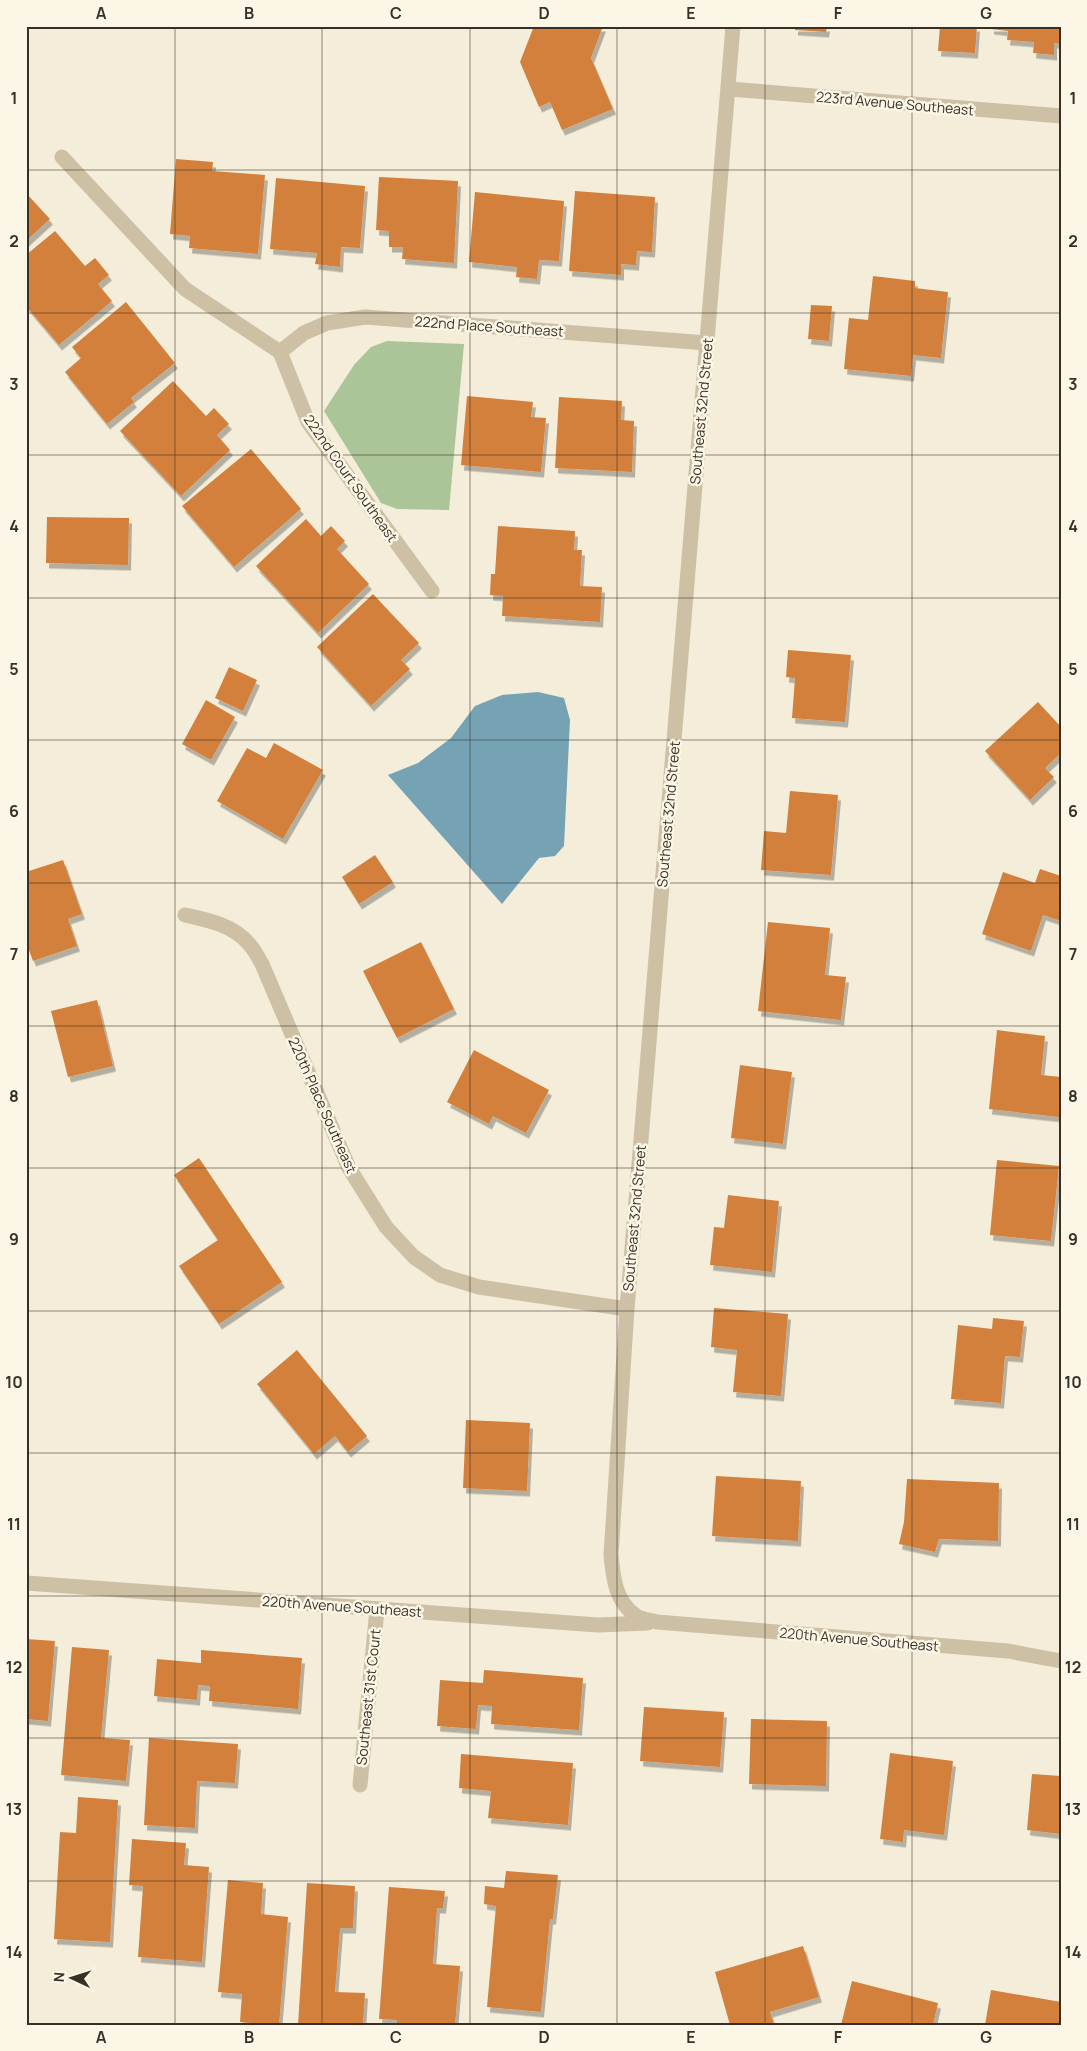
<svg xmlns="http://www.w3.org/2000/svg" width="1087" height="2051" viewBox="0 0 1087 2051" font-family="Manrope,sans-serif">
  <defs>
    <filter id="shadow"><feDropShadow dx="3" dy="5.5" stdDeviation="0" flood-color="#0004"/></filter>
  </defs>
  <rect width="100%" height="100%" fill="#f4edd9"/>
  <path fill="#abc498" d="M387,341L464,344L449,510L397,509L381,503L324,411L354,365L371,347Z"/>
  <path fill="#75a3b4" d="M538,692L564,698L570,720L564,846L555,856L539,858L502,904L388,775L418,763L451,738L475,706L502,695Z"/>
  <path fill="#d2803a" filter="url(#shadow)" d="M534,26H603L591,58L613,109L562,130L550,102L539,107L520,62Z
    M795,26H827L826,32L795,30Z
    M940,26H977L975,53L938,51Z
    M991,26H1061V44L1054,43V55L1033,53L1034,42L1007,40L1008,31L991,29Z
    M176,159L213,162L212,171L265,175L258,254L189,248L190,236L170,234Z
    M379,177L458,181L454,263L402,259L403,247H389V231L376,230Z
    M276,178L365,186L360,248L341,247L340,267L315,264L317,253L270,249Z
    M575,191L655,197L652,252L637,251L636,265L621,264V275L569,271Z
    M475,192L564,201L559,261L539,260L537,279L516,277L517,267L469,262Z
    M26,193L50,219L26,241Z
    M55,231L85,266L95,258L109,275L98,284L112,301L59,345L26,306V255Z
    M873,276L915,281V288L948,292L941,358L913,355L911,376L844,369L849,318L868,320Z
    M126,302L175,363L131,398L134,402L107,424L65,372L81,358L72,347Z
    M811,305L832,306L829,341L808,339Z
    M173,381L206,416L214,408L229,424L217,435L230,450L181,496L120,431Z
    M467,396L533,402L531,417L546,418L541,472L461,465Z
    M559,397L622,401L621,420L634,421L632,472L555,468Z
    M251,449L301,509L234,567L182,506Z
    M47,517L129,518L128,565L46,563Z
    M306,519L321,536L331,526L345,541L337,549L369,584L318,633L256,566Z
    M498,526L575,531L574,550H582L580,586L602,587L600,622L502,616L503,596L490,595L491,574H495Z
    M373,594L419,643L401,660L410,669L371,706L317,647Z
    M788,650L851,655L845,722L792,718L795,678L786,677Z
    M229,667L257,680L243,711L215,698Z
    M206,700L235,717L211,760L182,744Z
    M1038,702L1061,727V753L1045,768L1054,777L1030,800L985,751Z
    M274,743L323,770L283,839L217,801L247,748L266,758Z
    M790,791L838,795L831,875L761,870L764,831L786,833Z
    M375,855L393,882L359,904L342,877Z
    M63,860L82,914L68,919L77,946L33,961L26,942V872Z
    M1040,869L1061,876V921L1043,915L1031,951L982,934L1003,872L1035,883Z
    M768,922L830,928L825,975L846,977L841,1020L758,1011Z
    M421,942L454,1009L397,1038L363,971Z
    M97,1000L113,1066L68,1077L51,1011Z
    M997,1030L1045,1036L1041,1075L1061,1077L1059,1117L989,1109Z
    M474,1050L549,1090L526,1133L493,1116L489,1124L447,1102Z
    M740,1065L792,1072L783,1144L731,1138Z
    M199,1158L282,1282L219,1324L179,1266L218,1240L174,1175Z
    M997,1160L1059,1166L1051,1241L990,1235Z
    M728,1195L779,1201L772,1272L710,1265L714,1227L724,1228Z
    M714,1308L788,1314L781,1396L733,1392L737,1350L711,1347Z
    M993,1318L1024,1321L1020,1357L1005,1356L1001,1403L951,1399L958,1325L992,1329Z
    M297,1350L367,1436L348,1452L335,1436L314,1454L257,1384Z
    M466,1420L530,1423L527,1491L463,1488Z
    M716,1476L801,1481L798,1541L712,1536Z
    M907,1479L999,1483L998,1541L939,1539L935,1552L899,1544L904,1522Z
    M26,1639L55,1641L48,1721L26,1719Z
    M72,1647L109,1650L101,1738L130,1740L126,1781L61,1775Z
    M201,1650L302,1658L298,1709L209,1701L210,1686L198,1685L197,1700L154,1696L157,1659L201,1663Z
    M484,1670L583,1678L579,1730L491,1724L492,1706L478,1705L476,1729L437,1726L440,1680L483,1683Z
    M644,1707L724,1712L720,1767L640,1761Z
    M751,1719L827,1721L826,1786L749,1784Z
    M149,1738L238,1744L235,1783L197,1781L195,1828L144,1825Z
    M890,1753L953,1761L944,1835L904,1830L903,1842L880,1839Z
    M461,1754L573,1763L568,1825L488,1818L491,1791L459,1788Z
    M1032,1774L1061,1776V1834L1027,1830Z
    M78,1797L118,1800L110,1942L54,1939L60,1832L76,1833Z
    M132,1839L186,1843L184,1865L209,1867L202,1962L138,1957L143,1886L129,1885Z
    M506,1871L558,1875L553,1919H550L541,2012L487,2007L496,1906L484,1904L485,1886L504,1888Z
    M228,1880L263,1883L261,1914L288,1917L279,2025L240,2022L242,1994L218,1992Z
    M307,1883L355,1886L353,1928H340L335,1992L365,1993L363,2025H298Z
    M389,1887L445,1891L443,1908H437L433,1964L460,1966L455,2025H397V2020L379,2019Z
    M803,1946L819,1997L770,2012L774,2025H730L715,1972Z
    M852,1981L938,2003L933,2025H841Z
    M991,1990L1061,2002V2025H985Z"/>
  <g fill="none" stroke-linecap="round" stroke-linejoin="round">
    <path stroke="#cdc0a4" stroke-width="15" d="M733,26L627,1309L611,1555C613,1576 615,1601 635,1615C640,1619 650,1620 657,1622L1008,1651L1061,1661
      M729,89L1061,116
      M62,157L185,289L280,352L308,422L432,591
      M280,352L304,333L327,323L365,317L707,343
      M185,915C208,920 233,925 249,944C254,949 258,957 262,964L349,1168L386,1227L414,1257L440,1275L479,1287L627,1309
      M26,1583L598,1625L648,1623
      M360,1785L377,1609"/>
  </g>
  <path fill="none" stroke="#383026" stroke-width="1" stroke-opacity="0.55" d="M175,26V2025M322,26V2025M470,26V2025M617,26V2025M765,26V2025M912,26V2025M26,170H1061M26,313H1061M26,455H1061M26,598H1061M26,740H1061M26,883H1061M26,1026H1061M26,1168H1061M26,1311H1061M26,1453H1061M26,1596H1061M26,1738H1061M26,1881H1061"/>
  <g text-anchor="middle" dominant-baseline="central" stroke-width="5" stroke-linejoin="round" paint-order="stroke">
    <g font-size="14" fill="#383026" stroke="#fbf6e6">
      <text transform="translate(895 103) rotate(5)">223rd Avenue Southeast</text>
      <text transform="translate(489 326) rotate(4)">222nd Place Southeast</text>
      <text transform="translate(701 411) rotate(-85)">Southeast 32nd Street</text>
      <text transform="translate(351 478) rotate(55)">222nd Court Southeast</text>
      <text transform="translate(668 814) rotate(-85)">Southeast 32nd Street</text>
      <text transform="translate(323 1105) rotate(66)">220th Place Southeast</text>
      <text transform="translate(634 1218) rotate(-85)">Southeast 32nd Street</text>
      <text transform="translate(342 1606) rotate(4)">220th Avenue Southeast</text>
      <text transform="translate(859 1639) rotate(5)">220th Avenue Southeast</text>
      <text transform="translate(368 1697) rotate(-84)">Southeast 31st Court</text>
    </g>
  </g>
  <rect width="1087" height="2051" fill="none" stroke="#fbf6e6" stroke-width="55"/>
  <g transform="translate(72 1978) rotate(274)" stroke="#fbf6e6" stroke-width="4" paint-order="stroke">
  <path d="M0-4L9 19L0 12L-9 19Z" fill="#383026"/>
  <text y="-8" font-size="14" font-weight="bold" text-anchor="middle" fill="#383026">N</text>
  </g>
  <rect x="28" y="28" width="1032" height="1996" fill="none" stroke="#383026" stroke-width="2"/>
  <g font-size="16" text-anchor="middle" font-weight="bold" fill="#383026">
    <text x="101" y="19">A</text>
    <text x="249" y="19">B</text>
    <text x="396" y="19">C</text>
    <text x="544" y="19">D</text>
    <text x="691" y="19">E</text>
    <text x="838" y="19">F</text>
    <text x="986" y="19">G</text>
    <text x="14" y="104">1</text>
    <text x="1073" y="104">1</text>
    <text x="14" y="247">2</text>
    <text x="1073" y="247">2</text>
    <text x="14" y="390">3</text>
    <text x="1073" y="390">3</text>
    <text x="14" y="532">4</text>
    <text x="1073" y="532">4</text>
    <text x="14" y="675">5</text>
    <text x="1073" y="675">5</text>
    <text x="14" y="817">6</text>
    <text x="1073" y="817">6</text>
    <text x="14" y="960">7</text>
    <text x="1073" y="960">7</text>
    <text x="14" y="1102">8</text>
    <text x="1073" y="1102">8</text>
    <text x="14" y="1245">9</text>
    <text x="1073" y="1245">9</text>
    <text x="14" y="1388">10</text>
    <text x="1073" y="1388">10</text>
    <text x="14" y="1530">11</text>
    <text x="1073" y="1530">11</text>
    <text x="14" y="1673">12</text>
    <text x="1073" y="1673">12</text>
    <text x="14" y="1815">13</text>
    <text x="1073" y="1815">13</text>
    <text x="14" y="1958">14</text>
    <text x="1073" y="1958">14</text>
    <text x="101" y="2043">A</text>
    <text x="249" y="2043">B</text>
    <text x="396" y="2043">C</text>
    <text x="544" y="2043">D</text>
    <text x="691" y="2043">E</text>
    <text x="838" y="2043">F</text>
    <text x="986" y="2043">G</text>
  </g>
</svg>
